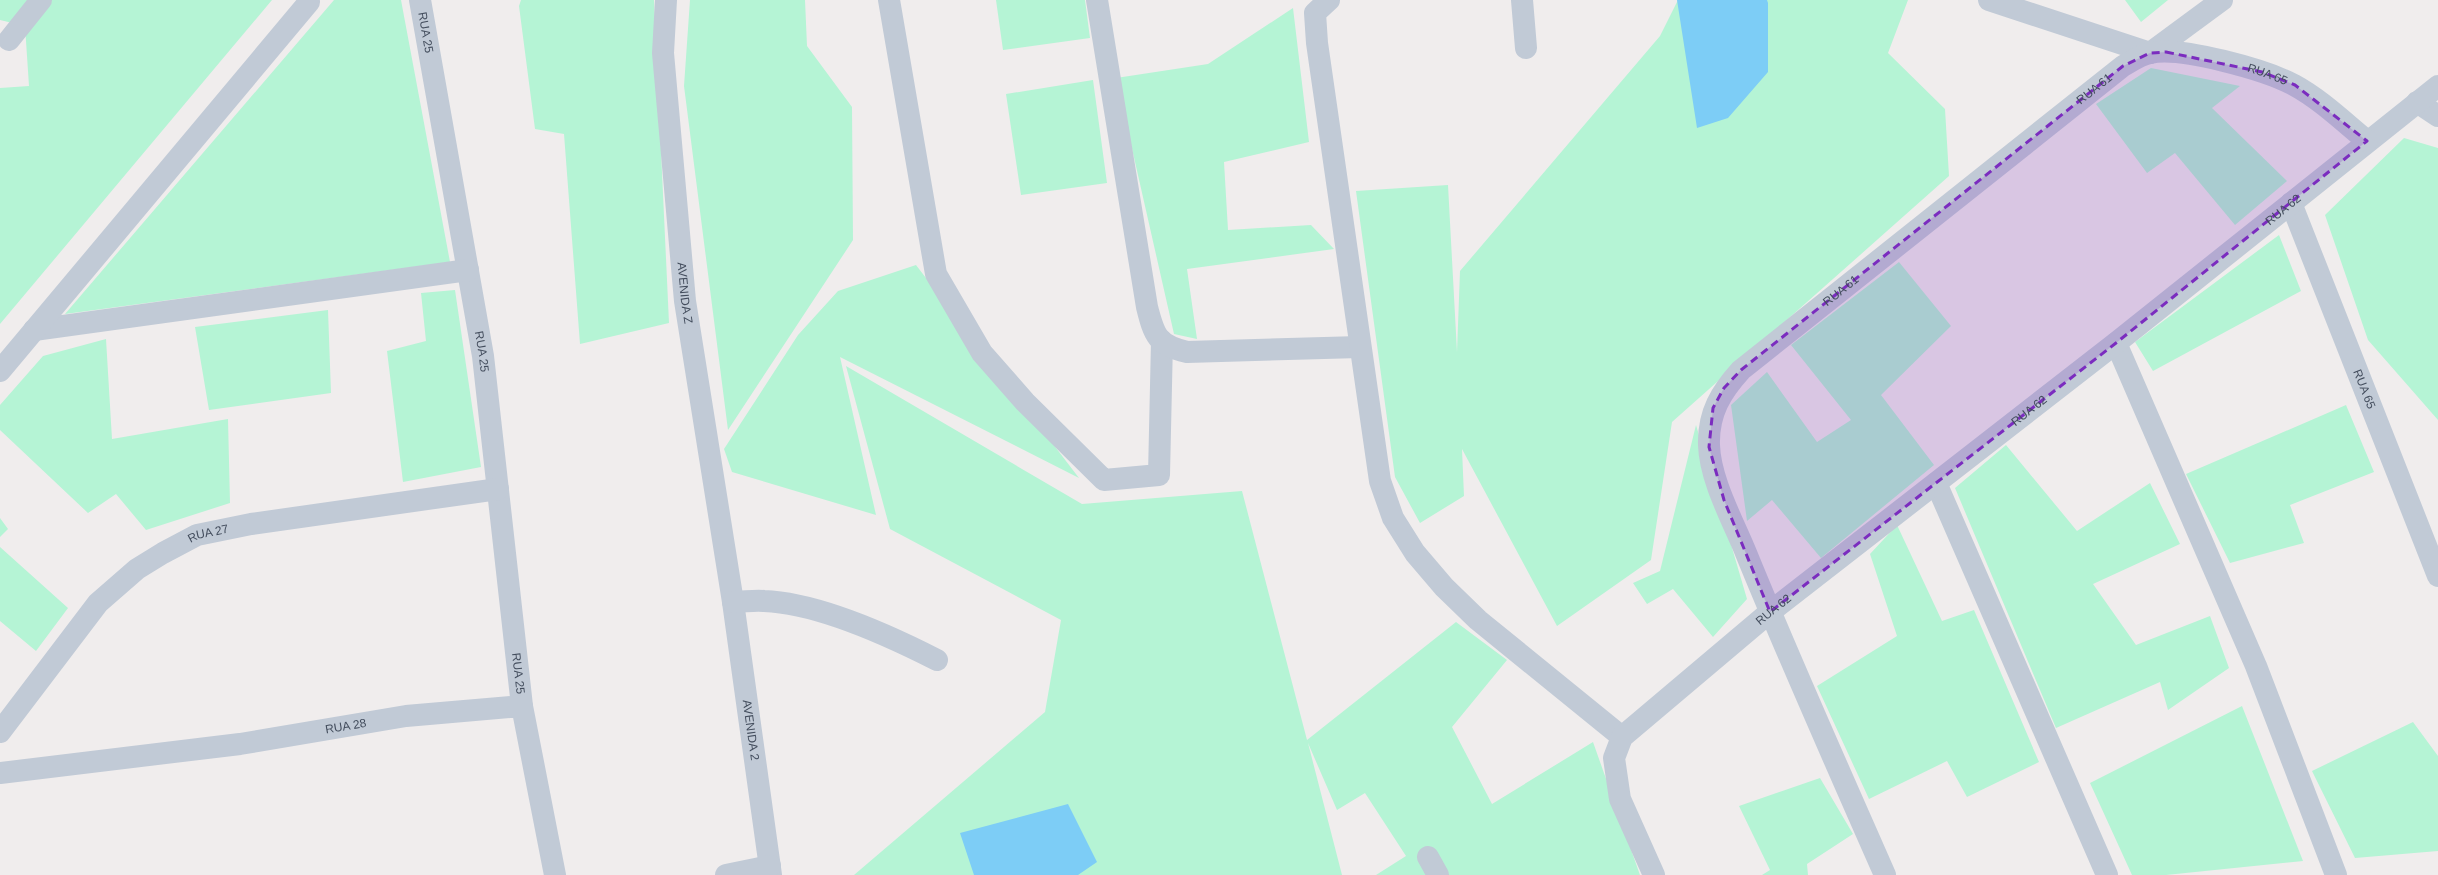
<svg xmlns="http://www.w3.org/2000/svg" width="2438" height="875" viewBox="0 0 2438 875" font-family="Arial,sans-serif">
  <rect width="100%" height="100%" fill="#f0eded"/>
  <path fill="#b5f4d5" d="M0,0H272L0,324V88L29,86L25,26L0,20Z
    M334,0H401L450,262L65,314Z
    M521,0H654L669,323L580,344L564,134L535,129L519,6Z
    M690,0H805L807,46L852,107L853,240L728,430L684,86Z
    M996,0H1085L1090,38L1003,50Z
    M1678,0H1908L1888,53L1945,109L1949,176L1672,422L1651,560L1557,626L1462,449L1464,496L1420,523L1395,477L1356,191L1448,185L1457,352L1460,271L1660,36Z
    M2125,0H2168L2141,22Z
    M1293,8L1309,142L1224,162L1228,230L1311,225L1334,249L1187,269L1197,339L1174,334L1116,78L1208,64Z
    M2151,68L2240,86L2212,108L2287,181L2235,225L2175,153L2147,173L2096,104Z
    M1093,80L1107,183L1021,195L1006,94Z
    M2404,138L2438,148V420L2368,340L2325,215Z
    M2279,235L2301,291L2153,371L2135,342Z
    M1899,262L1951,326L1881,395L1934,465L1821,558L1772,500L1747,521L1731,405L1767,372L1817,442L1851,420L1791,345Z
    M916,265L1079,478L840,357L876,515L732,472L724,449L798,335L838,291Z
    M455,290L481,467L403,482L387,351L426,341L421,293Z
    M328,310L331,393L209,410L195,327Z
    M106,339L112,439L228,419L230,503L146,530L116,494L88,513L0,430V405L43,356Z
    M846,366L1082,504L1242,491L1307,740L1456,622L1507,660L1452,727L1492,804L1593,742L1640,875H1376L1406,856L1365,793L1337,810L1308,743L1342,875H854L1045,712L1061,620L890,529Z
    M2346,405L2374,472L2290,505L2304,543L2230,563L2186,474Z
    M1696,425L1747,599L1713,637L1673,589L1647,604L1633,583L1660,571Z
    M2006,445L2077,531L2150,483L2180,544L2093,584L2136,645L2210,616L2229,668L2168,710L2160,682L2056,728L1955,488Z
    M0,518L8,529L0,537Z
    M1897,525L1942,621L1974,610L2039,762L1967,797L1947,761L1869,799L1817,686L1897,636L1870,554Z
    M0,547L68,608L36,651L0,621Z
    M2242,706L2303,861L2166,875H2132L2090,783Z
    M2413,722L2438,756V851L2355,858L2312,771Z
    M1820,778L1853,834L1807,864L1808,875H1762L1770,870L1739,806Z"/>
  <path fill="#7dcdf6" d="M1677,0H1767L1768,3V72L1728,118L1697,128Z
    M1068,804L1097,862L1078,875H974L960,833Z"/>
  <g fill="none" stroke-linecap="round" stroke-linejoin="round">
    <g stroke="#c1cad6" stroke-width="22">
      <path id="s1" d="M420,0L483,356L522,706"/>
      <path id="s2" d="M666,0L663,53L685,301L733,602L771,875"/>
      <path d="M889,0L936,274L982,353L1025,402L1104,480L1159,475L1162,341"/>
      <path d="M1097,0L1147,307C1154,335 1157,345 1187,352L1360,347"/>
      <path d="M1329,0L1315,13L1317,43L1380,481L1393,518L1415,553L1444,587L1478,620L1622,737"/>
      <path d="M1522,0L1526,48"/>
      <path d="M1989,0L2150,53"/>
      <path d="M9,40L41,0"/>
      <path d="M2150,53L2222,0"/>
      <path d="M2417,102L2438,116"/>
      <path id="s3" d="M2291,203L2438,576"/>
      <path d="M34,330L468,270"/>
      <path d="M2116,343L2256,666L2336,875"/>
      <path d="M0,371L309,2"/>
      <path d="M1936,483L2107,875"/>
      <path d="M733,602C744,602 754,600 764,601C818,603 890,636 937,660"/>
      <path id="s4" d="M0,732L98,603L137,569L163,553L197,535L251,524L498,489"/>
      <path id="s5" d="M0,773L240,744L406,716L522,706L555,875"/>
      <path d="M1428,857L1438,875"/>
      <path d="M726,875L770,866"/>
      <path id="s6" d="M1654,875L1620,799L1614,758L1622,737L1770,612L2116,343L2438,86"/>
      <path id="s7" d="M1885,875C1838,768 1790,661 1746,553C1733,521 1710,480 1709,445C1708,413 1721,392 1741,370L2123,66C2132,61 2140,55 2150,53C2181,46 2266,70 2294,85C2320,99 2344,122 2367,141"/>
    </g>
  </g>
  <path fill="#7b2cbf" fill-opacity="0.2" stroke="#7b2cbf" stroke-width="3" stroke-dasharray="8 5" stroke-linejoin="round" d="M2166,52L2262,72L2295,85L2367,141L2116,343L1770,612L1724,500L1709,447L1713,408L1724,388L1741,370L2123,66L2150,53Z"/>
  <g text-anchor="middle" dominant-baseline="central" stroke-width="4" stroke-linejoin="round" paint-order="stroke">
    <g font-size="12" fill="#434d5d" stroke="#fff">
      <text stroke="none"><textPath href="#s1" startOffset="33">RUA 25</textPath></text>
      <text stroke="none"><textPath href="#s7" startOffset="1188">RUA 65</textPath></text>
      <text stroke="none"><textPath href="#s7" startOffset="1001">RUA 61</textPath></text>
      <text stroke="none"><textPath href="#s6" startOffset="993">RUA 62</textPath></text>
      <text stroke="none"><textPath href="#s7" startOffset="677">RUA 61</textPath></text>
      <text stroke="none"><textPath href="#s2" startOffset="294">AVENIDA Z</textPath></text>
      <text stroke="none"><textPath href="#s1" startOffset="357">RUA 25</textPath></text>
      <text stroke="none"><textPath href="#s3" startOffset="200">RUA 65</textPath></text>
      <text stroke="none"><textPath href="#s6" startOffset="669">RUA 62</textPath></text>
      <text stroke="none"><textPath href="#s4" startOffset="294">RUA 27</textPath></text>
      <text stroke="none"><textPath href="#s6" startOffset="345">RUA 62</textPath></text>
      <text stroke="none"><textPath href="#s1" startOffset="681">RUA 25</textPath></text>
      <text stroke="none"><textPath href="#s5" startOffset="349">RUA 28</textPath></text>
      <text stroke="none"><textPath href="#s2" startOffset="736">AVENIDA 2</textPath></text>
    </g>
  </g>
</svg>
